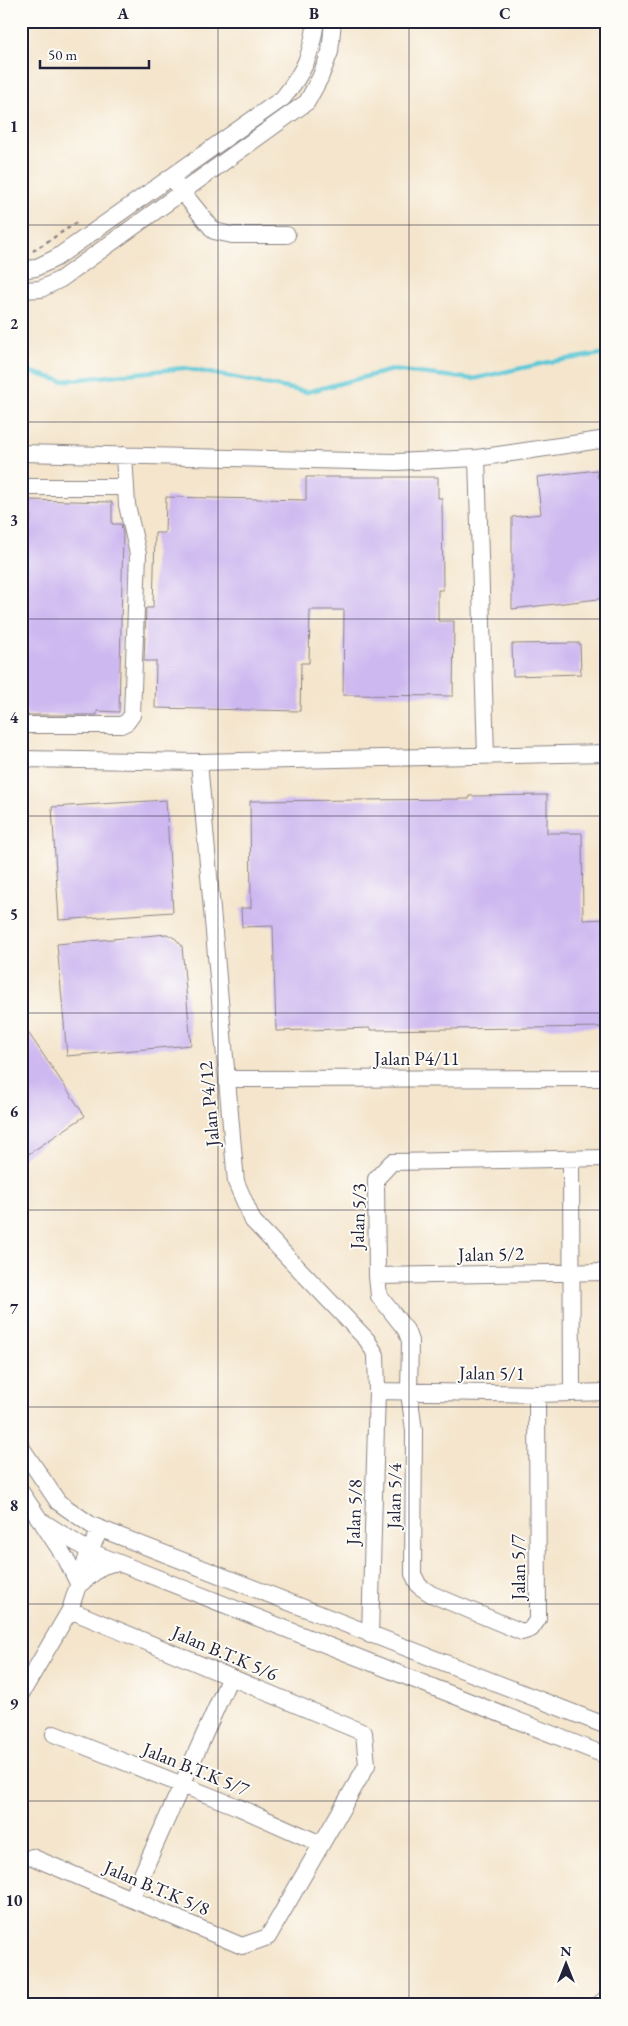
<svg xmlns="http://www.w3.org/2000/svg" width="628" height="2026" viewBox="0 0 628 2026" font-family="'EB Garamond',serif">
  <rect width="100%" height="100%" fill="#fdfcf7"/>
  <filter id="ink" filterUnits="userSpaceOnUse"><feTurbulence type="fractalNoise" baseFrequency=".02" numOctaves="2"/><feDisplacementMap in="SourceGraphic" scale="10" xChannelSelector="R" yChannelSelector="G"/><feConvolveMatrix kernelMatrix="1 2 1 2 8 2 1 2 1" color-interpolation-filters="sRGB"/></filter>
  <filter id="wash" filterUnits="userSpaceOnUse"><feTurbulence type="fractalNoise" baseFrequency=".0096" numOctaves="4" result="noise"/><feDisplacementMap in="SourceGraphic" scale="20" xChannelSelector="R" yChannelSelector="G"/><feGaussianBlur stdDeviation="1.12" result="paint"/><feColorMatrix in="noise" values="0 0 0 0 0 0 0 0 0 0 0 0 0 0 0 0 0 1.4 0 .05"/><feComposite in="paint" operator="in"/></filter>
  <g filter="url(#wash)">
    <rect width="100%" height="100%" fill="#f4e5cc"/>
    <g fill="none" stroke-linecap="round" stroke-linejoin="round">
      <path stroke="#5dc8d7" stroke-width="4.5" d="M21,369L62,381L184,368L307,392L392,370L473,379L549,362L607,353"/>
    </g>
    <g id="blocks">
      <path fill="#ceb8f0" d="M597,470L598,478L607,477V512H605L607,598L512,609V517L541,514L537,477Z
        M306,477H438V498H442L443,590H438V621H454L453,696L343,695L344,610H310L309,663H301L300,711L155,708L156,661H144L146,608H153L155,533H165L166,497L306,500Z
        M30,500L112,502V524H121L123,534L119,712L97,711V715H26V710L21,709V522H30Z
        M580,643L581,674L513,676L512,644Z
        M547,795V833H582L583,920L607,919V1027L370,1030V1028L276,1031L273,926L242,927L241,908H251L250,801L469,799V796Z
        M166,800L173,912L59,920L52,807Z
        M167,934L176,939L182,946L191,1045L67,1056L57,944Z
        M21,1022L85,1116L21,1159Z"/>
    </g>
  </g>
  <g filter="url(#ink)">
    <use href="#blocks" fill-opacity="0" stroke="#8b8484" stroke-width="1"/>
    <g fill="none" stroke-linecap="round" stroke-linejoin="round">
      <defs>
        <path id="minor" d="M175,183L214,231L232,235H287
          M21,270L35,268L56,258L283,98C305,70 311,56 316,21
          M21,290L41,289L61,279L307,102L320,78L330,52L333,21
          M21,453L396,462L477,458L607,439
          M477,458L486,756
          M21,487H126
          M21,725H121L127,722L132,715L138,554L127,505L124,455
          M21,759L199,762L607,753
          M199,762L236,1182L253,1221L367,1340L376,1355L377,1391L370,1635
          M227,1079L607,1078
          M571,1159L572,1393
          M377,1276L607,1272
          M377,1391L537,1394L607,1392
          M537,1394L538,1619L531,1629L522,1632L431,1594L419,1586L413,1574L414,1431L409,1392L410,1341L406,1330L379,1296L377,1276L376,1179L392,1162L607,1158
          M21,1447L58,1502L91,1525L607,1726
          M21,1492L40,1520L89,1551L607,1756
          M43,1524L66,1559L79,1585L101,1567L116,1562
          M21,1694L70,1610L89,1551L101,1529
          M54,1734L238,1807L321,1844
          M32,1857L242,1946L268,1937L367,1765L364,1733L70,1610
          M131,1899L230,1677
          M598,2005L607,1998"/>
      </defs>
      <use href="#minor" stroke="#8b8484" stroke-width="18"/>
      <path stroke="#8b8484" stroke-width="2.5" stroke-dasharray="4 4" stroke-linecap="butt" d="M33,251L79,221"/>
      <use href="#minor" stroke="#fff" stroke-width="16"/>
    </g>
  </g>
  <path fill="none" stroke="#22223b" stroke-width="1" stroke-opacity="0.55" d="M218,21V2005M409,21V2005M21,225H607M21,422H607M21,619H607M21,816H607M21,1013H607M21,1210H607M21,1407H607M21,1604H607M21,1801H607"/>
  <g text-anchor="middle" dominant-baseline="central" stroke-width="4" stroke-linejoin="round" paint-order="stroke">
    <g font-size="19" fill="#22223b" stroke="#fdfcf7">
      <text x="417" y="1058">Jalan P4/11</text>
      <text transform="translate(209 1104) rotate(-95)">Jalan P4/12</text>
      <text transform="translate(358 1216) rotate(-88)">Jalan 5/3</text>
      <text transform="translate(491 1254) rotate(-1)">Jalan 5/2</text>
      <text transform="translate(492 1373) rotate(1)">Jalan 5/1</text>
      <text transform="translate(394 1496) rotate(-89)">Jalan 5/4</text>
      <text transform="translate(354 1512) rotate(-88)">Jalan 5/8</text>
      <text transform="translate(518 1567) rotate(-90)">Jalan 5/7</text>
      <text transform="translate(225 1653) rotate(23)">Jalan B.T.K 5/6</text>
      <text transform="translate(196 1769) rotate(22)">Jalan B.T.K 5/7</text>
      <text transform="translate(157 1888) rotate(23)">Jalan B.T.K 5/8</text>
    </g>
  </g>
  <rect width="628" height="2026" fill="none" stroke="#fdfcf7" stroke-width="55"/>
  <g transform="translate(566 1964)" stroke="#fdfcf7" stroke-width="4" paint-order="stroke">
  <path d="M0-4L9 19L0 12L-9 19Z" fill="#22223b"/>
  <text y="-8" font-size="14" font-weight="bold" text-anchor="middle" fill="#22223b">N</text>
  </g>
  <path d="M40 60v8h109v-8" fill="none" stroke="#22223b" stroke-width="2.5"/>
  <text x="48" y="60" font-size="15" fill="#22223b" stroke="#fdfcf7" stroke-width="4" paint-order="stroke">50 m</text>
  <rect x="28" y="28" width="572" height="1970" fill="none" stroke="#22223b" stroke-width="2"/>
  <g font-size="16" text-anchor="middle" font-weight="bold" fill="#22223b">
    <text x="123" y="19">A</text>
    <text x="314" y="19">B</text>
    <text x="505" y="19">C</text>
    <text x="14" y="132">1</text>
    <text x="14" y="329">2</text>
    <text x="14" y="526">3</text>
    <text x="14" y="723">4</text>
    <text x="14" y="920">5</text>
    <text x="14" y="1117">6</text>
    <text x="14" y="1314">7</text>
    <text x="14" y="1511">8</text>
    <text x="14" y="1709">9</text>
    <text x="14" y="1906">10</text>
  </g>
</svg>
